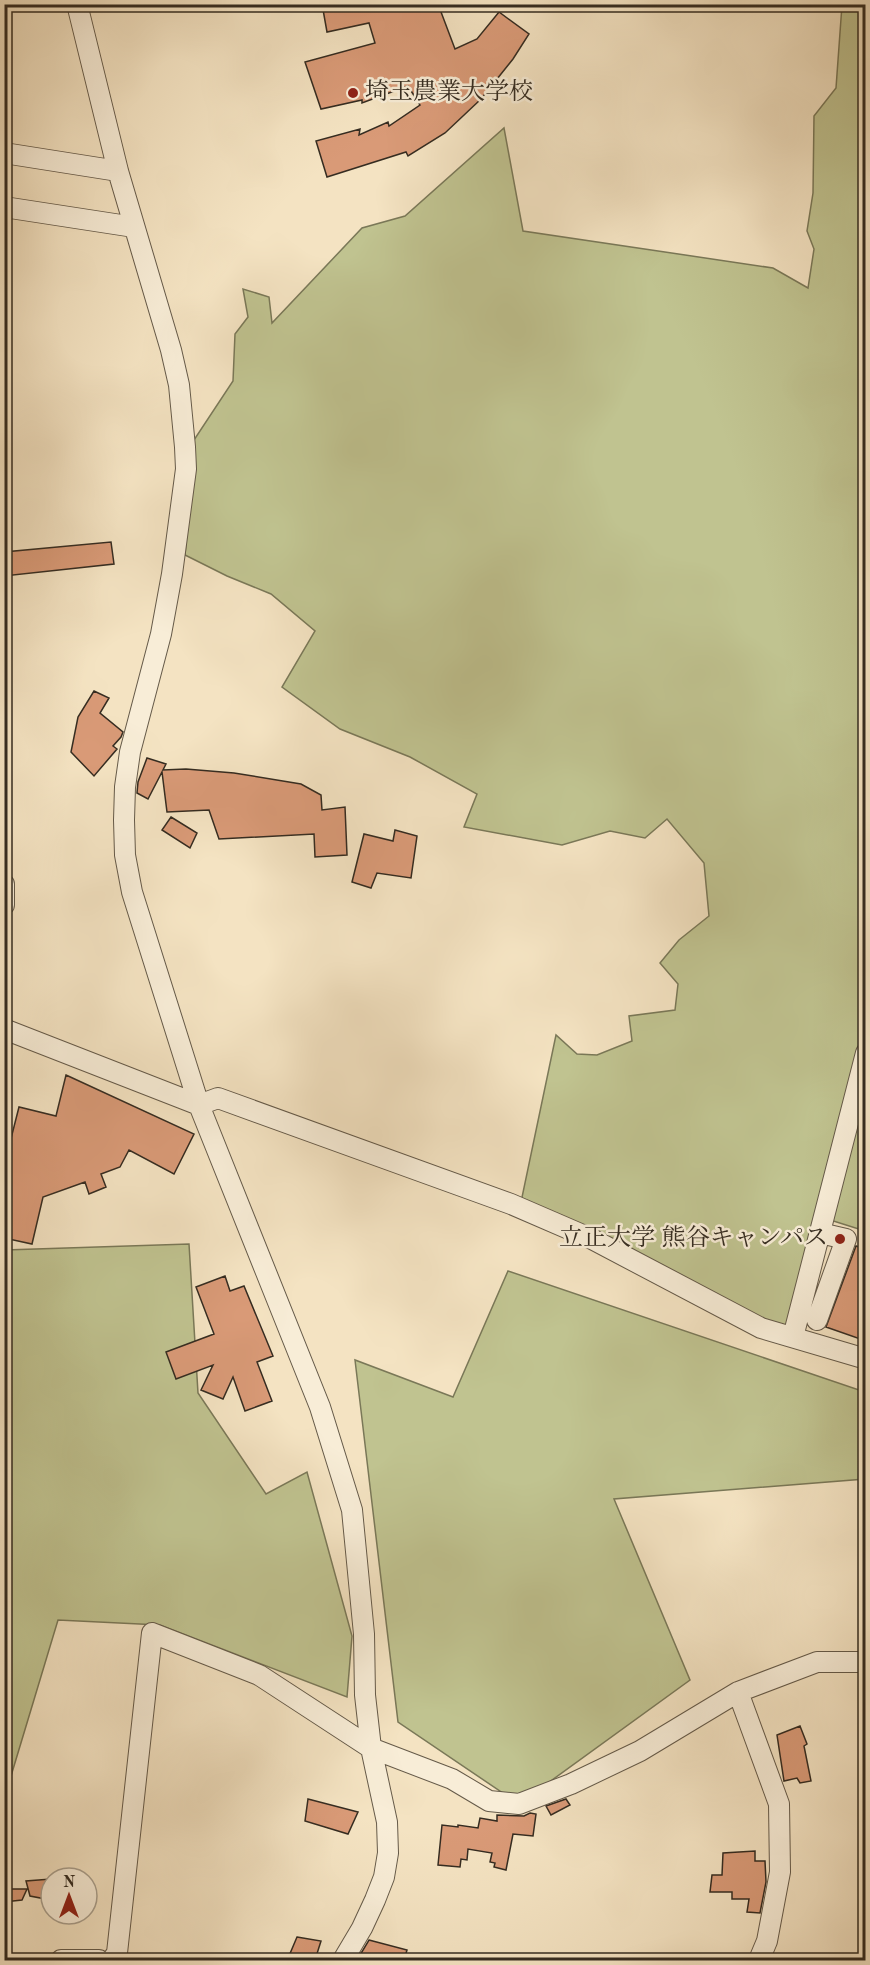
<svg xmlns="http://www.w3.org/2000/svg" width="870" height="1965" viewBox="0 0 870 1965" font-family="'Old Standard TT','Noto Serif JP',serif">
  <rect width="100%" height="100%" fill="#f4e3c2"/>
  <filter id="stains"><feTurbulence type="fractalNoise" baseFrequency=".00333" numOctaves="4"/><feColorMatrix values="0 0 0 0 .2 0 0 0 0 .09 0 0 0 0 .02 0 0 0 .5 -.17"/></filter>
  <radialGradient id="worn" r=".72"><stop offset=".6" stop-color="#630" stop-opacity="0"/><stop offset="1" stop-color="#630" stop-opacity=".3"/></radialGradient>
  <path fill="#c0c390" stroke="#7a7858" stroke-width="1.5" d="M842,5H865V1029L785,1331L521,1202L556,1035L577,1054L597,1055L632,1041L629,1016L675,1010L678,984L660,963L679,940L709,916L704,863L667,819L645,838L610,831L562,845L464,827L477,794L410,757L340,729L282,687L315,631L271,594L227,576L185,555L191,487L192,443L233,381L235,334L248,317L243,289L269,297L272,323L362,228L405,216L504,128L523,231L773,268L808,288L814,249L807,231L813,193L814,116L836,88Z
    M865,1080V1231L827,1219Z
    M189,1244L198,1393L266,1494L307,1472L352,1636L347,1697L160,1625L58,1620L11,1776L5,1818V1250Z
    M508,1271L865,1392V1479L614,1499L690,1680L519,1804L398,1722L355,1360L453,1397Z"/>
  <path fill="#d99a77" stroke="#352c21" stroke-width="1.5" d="M322,4H438L455,49L477,39L499,12L529,34L513,59L481,99L445,133L408,156L406,152L327,177L316,141L360,129L359,135L388,122L389,126L420,105L408,86L362,103V100L321,109L305,62L375,43L369,23L327,32Z
    M111,542L114,564L4,576V552Z
    M94,691L109,698L100,713L123,732L121,737L113,746L117,749L94,776L71,752L78,717Z
    M147,758L166,764L163,770L186,769L234,773L301,784L321,795L322,810L345,807L347,855L315,857L314,834L219,839L209,810L167,812L162,772L148,799L137,793L138,782Z
    M171,817L197,833L190,848L162,830Z
    M395,830L417,836L411,878L377,873L371,888L352,882L364,834L393,841Z
    M66,1075L194,1134L174,1174L129,1150L120,1167L101,1174L106,1187L89,1194L85,1182L43,1197L32,1244L4,1238V1166L19,1107L56,1116Z
    M856,1246L866,1249V1341L826,1327Z
    M225,1276L230,1291L244,1286L273,1356L257,1362L272,1401L245,1411L233,1377L223,1399L201,1390L213,1365L176,1379L166,1352L214,1334L196,1287Z
    M800,1726L807,1744L804,1746L811,1781L800,1783L797,1778L784,1781L777,1735Z
    M308,1799L358,1812L348,1834L305,1821Z
    M566,1799L570,1805L551,1815L546,1806Z
    M530,1813L536,1814L533,1836L513,1834L506,1870L494,1867L495,1863L490,1862L492,1853L468,1849L467,1860L461,1859L460,1867L438,1865L442,1825L458,1827V1825L478,1828L480,1818L497,1821V1815L524,1816Z
    M755,1851V1861H765L766,1882L760,1913L747,1912L749,1899H732V1892H710L712,1875H722L723,1853Z
    M51,1879V1900L30,1896L26,1881Z
    M4,1889H27L22,1900L4,1902Z
    M297,1937L321,1941L315,1960L289,1956Z
    M369,1940L407,1950L404,1960H357Z"/>
  <g fill="none" stroke-linecap="round" stroke-linejoin="round">
    <defs>
      <path id="minor" d="M77,4L118,171L171,350L179,385L185,447L186,469L172,574L161,634L130,752L125,787L124,820L125,855L132,892L199,1105L320,1407L352,1510L364,1634L365,1695L371,1748L387,1822L388,1853L384,1877L375,1900L362,1928L343,1960
        M4,153L118,171
        M4,207L134,227
        M4,884V905
        M4,1029L199,1105L218,1098L511,1204L592,1239L761,1328L866,1359
        M817,1320L846,1239L820,1233
        M793,1337L866,1053
        M738,1692L779,1804L780,1872L767,1941L759,1960
        M61,1960H99
        M112,1960L117,1953L152,1633L259,1675L371,1748L452,1779L489,1801L519,1804L571,1784L640,1751L738,1692L817,1662H866"/>
    </defs>
    <use href="#minor" stroke="#655a49" stroke-width="22"/>
    <use href="#minor" stroke="#f8edd7" stroke-width="20"/>
  </g>
  <g fill="#8f2418" stroke="#f8edd7" stroke-width="2">
    <circle cx="353" cy="93" r="6"/>
    <circle cx="840" cy="1239" r="6"/>
  </g>
  <g text-anchor="middle" dominant-baseline="central" stroke-width="5" stroke-linejoin="round" paint-order="stroke">
    <g font-size="24" fill="#352c21" stroke="#f8edd7" text-anchor="start">
      <text x="365" y="93">埼玉農業大学校</text>
      <text x="828" y="1239" text-anchor="end">立正大学 熊谷キャンパス</text>
    </g>
  </g>
  <rect width="870" height="1965" fill="none" stroke="#f4e3c2" stroke-width="24"/>
  <rect x="6" y="6" width="858" height="1953" fill="none" stroke="#352c21" stroke-width="3"/>
  <rect x="12" y="12" width="846" height="1941" fill="none" stroke="#352c21" stroke-width="1.5"/>
  <g transform="translate(69 1896)"><circle r="28" fill="#f8edd7" stroke="#aaa08e" stroke-width="1.5"/>
  <path d="M0-4.5L10 22L0 15L-10 22Z" fill="#8f2418"/>
  <text y="-9" font-size="16" font-weight="bold" text-anchor="middle" fill="#352c21">N</text>
  </g>
  <rect width="100%" height="100%" filter="url(#stains)"/>
  <rect width="100%" height="100%" fill="url(#worn)"/>
</svg>
